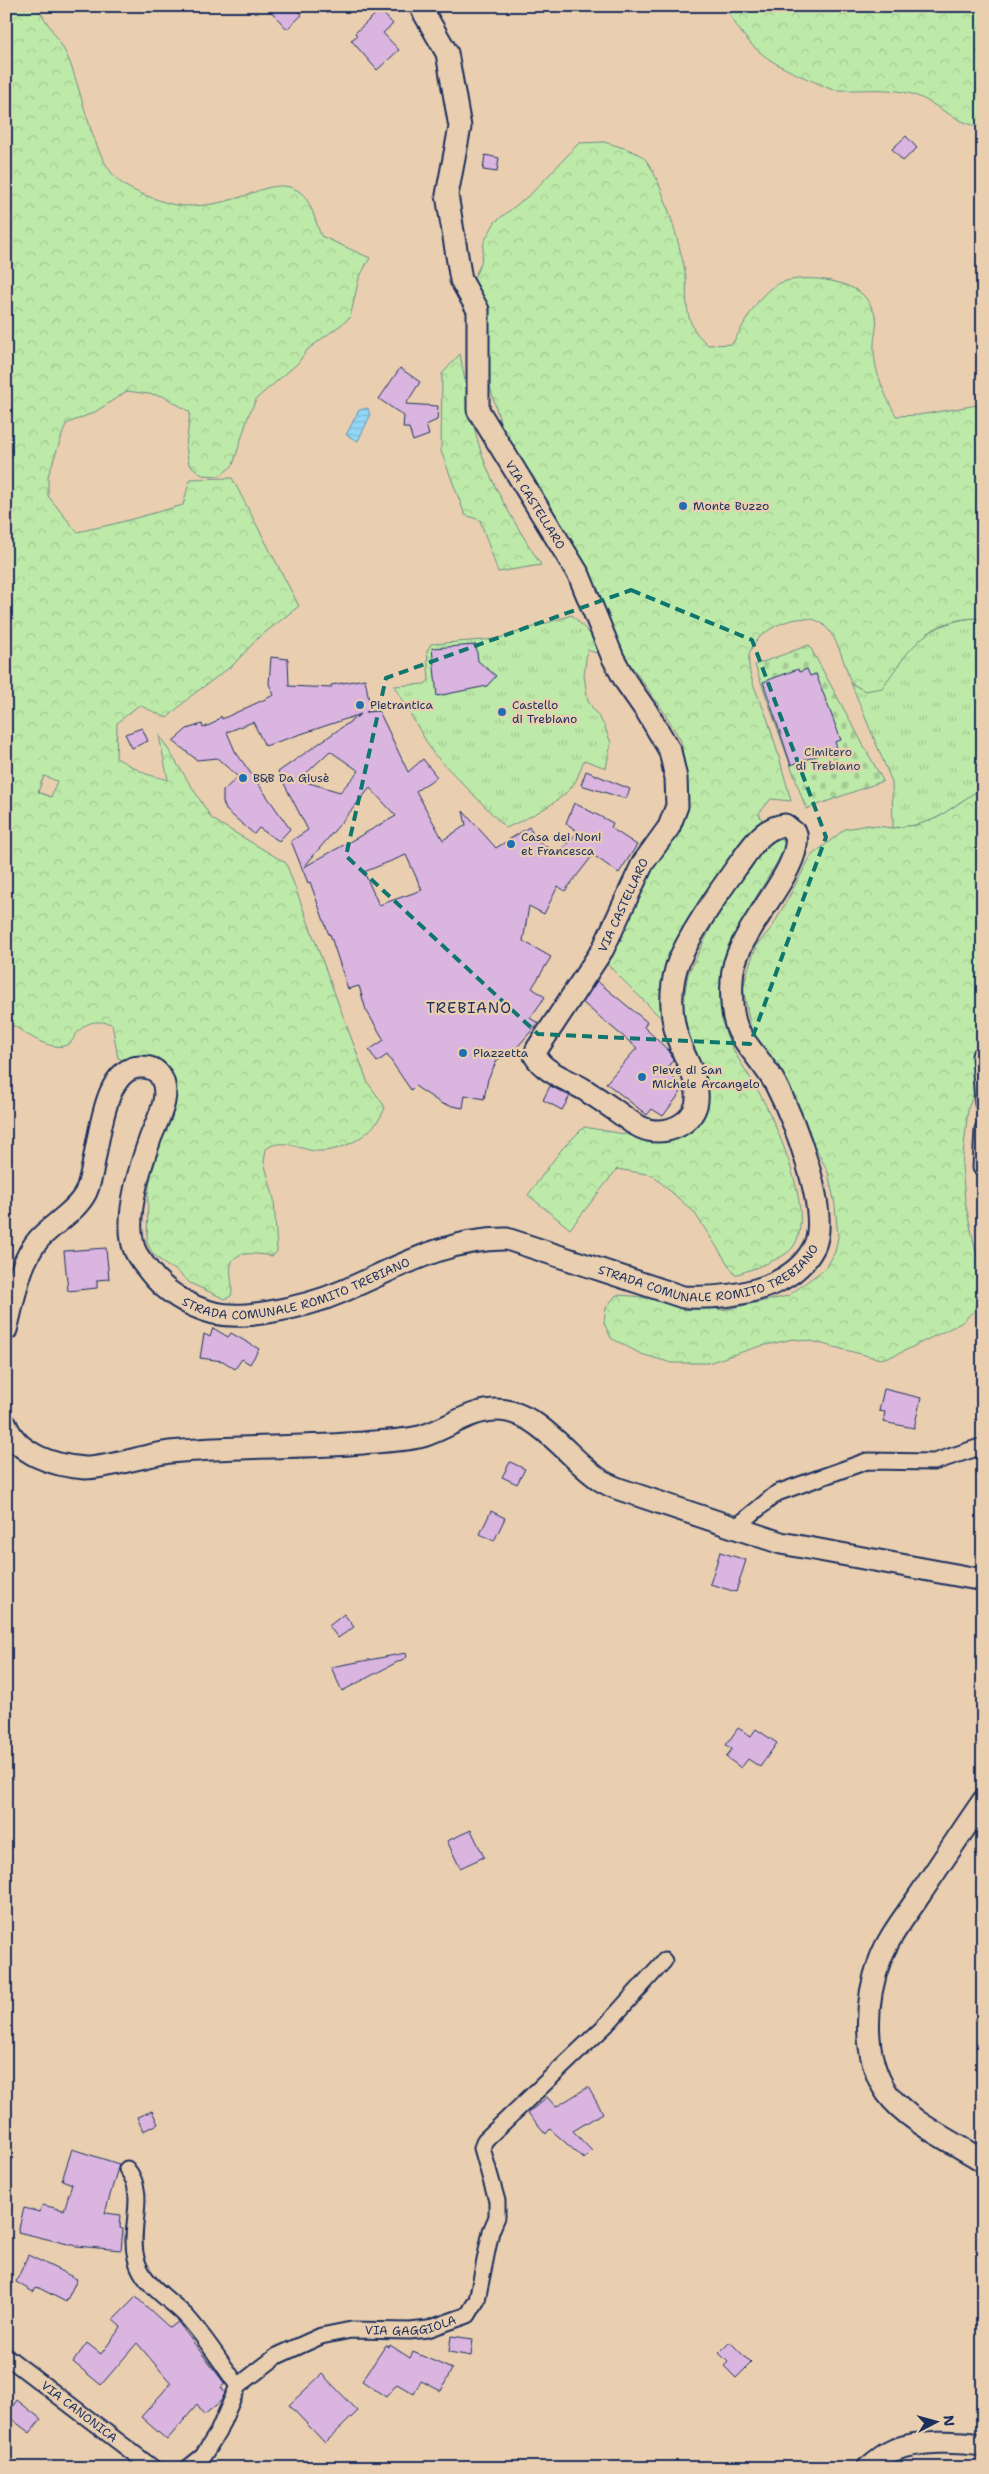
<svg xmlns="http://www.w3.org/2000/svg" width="989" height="2474" viewBox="0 0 989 2474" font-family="'Shantell Sans',sans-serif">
  <defs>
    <pattern id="grass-tufts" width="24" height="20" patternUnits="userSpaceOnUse" patternTransform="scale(1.25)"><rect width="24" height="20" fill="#bdeaa8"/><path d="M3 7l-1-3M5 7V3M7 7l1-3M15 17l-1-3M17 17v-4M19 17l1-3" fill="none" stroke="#a2c993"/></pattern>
    <pattern id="forest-crowns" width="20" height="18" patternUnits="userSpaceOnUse" patternTransform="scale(1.25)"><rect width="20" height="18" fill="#bdeaa8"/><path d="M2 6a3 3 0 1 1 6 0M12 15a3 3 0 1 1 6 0" fill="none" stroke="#a2c993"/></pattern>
    <pattern id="cemetery-stones" width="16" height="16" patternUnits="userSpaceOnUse" patternTransform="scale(1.25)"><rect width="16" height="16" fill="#bdeaa8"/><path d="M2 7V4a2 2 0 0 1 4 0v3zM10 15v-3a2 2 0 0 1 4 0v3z" fill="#a2c993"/></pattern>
    <pattern id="water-rules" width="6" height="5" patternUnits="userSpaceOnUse" patternTransform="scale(1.25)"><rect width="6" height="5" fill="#92d7f4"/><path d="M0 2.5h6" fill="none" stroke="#7db9d4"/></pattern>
  </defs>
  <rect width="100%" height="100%" fill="#e9cfb0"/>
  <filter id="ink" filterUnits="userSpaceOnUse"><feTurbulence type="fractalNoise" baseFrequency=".02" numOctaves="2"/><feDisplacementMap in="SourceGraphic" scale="10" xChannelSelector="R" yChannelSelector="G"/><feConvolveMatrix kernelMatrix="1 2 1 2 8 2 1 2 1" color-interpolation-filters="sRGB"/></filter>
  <g filter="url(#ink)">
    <path fill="url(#grass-tufts)" stroke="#6c8c83" d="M572,615L613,658L587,650L584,676L588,701L604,725L611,743L606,768L584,760C581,767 579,775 575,782C563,802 527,818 506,828L433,753L394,686L425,684L429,680L427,651L431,644L496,639Z
      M983,618V792C967,794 953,809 938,817C924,825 909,826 893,828L892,782L851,683L865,691C901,656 928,617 983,618Z"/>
    <path fill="url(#forest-crowns)" stroke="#6c8c83" fill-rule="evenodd" d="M6,6H37C46,23 60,40 68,58C83,92 93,165 124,185C136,193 153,198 167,203C187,209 214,205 234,199C255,194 279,177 300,192C311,200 316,223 321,236L370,258L359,278L350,318L308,349L297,364L257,398L249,414L233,465L220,476L202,475L189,464L186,447L190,412L163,396L127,391L95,412L66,424L48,476V496L77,532L114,524L183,505L190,479L232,478L299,606L258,638L233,665L191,696L167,718L139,705L117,723L116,758L146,774L168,780L159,735L212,819L286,863L368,1083L385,1107C377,1132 345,1152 318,1151C300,1151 283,1136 266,1149L264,1162L274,1199L277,1251L273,1256C262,1255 234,1248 231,1265C229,1275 234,1286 231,1296L225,1299L190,1283L176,1270L167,1266L153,1254L147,1243L148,1194L151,1175L170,1114L169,1079L118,1058L112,1024C97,1020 87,1021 77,1033C74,1036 73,1041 70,1043C53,1056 19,1029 6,1020ZM44,776L57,781L51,797L38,792Z
      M725,6H983V127C954,124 935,100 908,93C883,87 861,91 836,90C827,89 816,82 808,79C765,61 747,47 725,6Z
      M604,142C617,146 631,149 643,157C660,171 683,255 686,278C687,294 685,313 693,327C696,334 703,340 708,345L732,344C743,327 755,300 771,288C792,272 843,278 862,294C867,298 874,311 876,317C878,325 874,336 874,344C873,370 884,393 896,416L919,415L983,404V618C927,617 911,648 882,688L865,691L851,683C844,664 839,639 824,625C805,607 754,629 749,655C746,678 763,703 769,724C777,749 784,775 791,801L771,799L759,813L763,823L749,836L663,1020L607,964L603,949L683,816L689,800L681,741L664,712L625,657L613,658L502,428L488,380L473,280L481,263L484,242L495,222L532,193L579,143Z
      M460,354C467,391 472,429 485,463C499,499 521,533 541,565L498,572L480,520L465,515L441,451L442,374Z
      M983,792V1088L974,1093L968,1109L962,1165L965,1202L977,1257L979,1294L974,1311L961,1323L896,1355L880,1359L811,1341L793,1339L757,1347L708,1363H672L641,1354L611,1338L604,1323L606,1308L616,1295L633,1296L723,1310L788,1296L827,1267L835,1252L838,1237L835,1205L828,1172L779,1076L752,1034L743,988L749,966L757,945L773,926L811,856L845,829L868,825L893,828L917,825L937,818L974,793Z
      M781,839L786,844L783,852C760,893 716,952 720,1000C721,1012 723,1030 729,1041C738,1061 753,1080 763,1100C779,1131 816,1216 793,1247C785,1259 749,1270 735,1275L694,1212L652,1175L617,1169L570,1229L528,1195L561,1150L584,1127L641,1137L689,1128L683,1004L688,974L720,909L753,856L772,840Z"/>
    <path fill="url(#cemetery-stones)" stroke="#6c8c83" d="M809,645L883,781L806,809L755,665Z"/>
    <path fill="url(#water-rules)" stroke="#6294b8" d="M368,408L370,416L358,441L346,435L359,410Z"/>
    <path fill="#d9b5df" stroke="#1b2f5e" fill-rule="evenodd" d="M266,6H294L302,15L287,29Z
      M380,10L393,24L383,33L399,50L377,70L351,40L357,36L355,33Z
      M906,136L917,148L903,161L892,149Z
      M485,155L499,158L497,172L483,170Z
      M400,368L420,382L406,404L438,406L437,420L426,425L429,435L413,441L409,428H403L404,416L379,399Z
      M476,645L478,661L496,676L487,686L437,696L432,648Z
      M271,657L288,659L289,686L331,688V685L365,679L371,711L366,712L379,711L408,772L423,759L437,777L416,791L443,840L466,825L463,811L496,848L529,827L536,839L557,854L578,832L566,823L574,803L613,823L611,828L637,845L619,873L593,855L565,891L558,886L544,914L529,906L523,941L551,957L532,988L545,997L530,1018L538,1023L514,1051L497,1060L488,1079L484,1099L465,1095L463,1108L442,1104L415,1086L411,1090L387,1055L377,1062L369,1050L384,1040L366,1010L359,986L348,989L330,934L329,935L310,882L308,883L291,841L308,830L278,772L361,714L265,746L253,722L227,732L235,751L290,829L279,841L259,828L254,834L226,810L223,802V791L238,777L217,758L197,760L173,741L187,729L202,724L203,728L214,723L221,716L222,719L274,695L269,684ZM330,751L359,771L340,792L299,780ZM370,788L396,816L304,867ZM406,855L422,890L379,905L364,872Z
      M798,669L799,672L807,669L810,676L816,674L841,740L835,742L837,748L791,765L763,682Z
      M142,728L148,741L132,748L125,734Z
      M586,771L630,789L626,799L581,785Z
      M597,981L647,1022L644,1027L670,1052L673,1061L666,1071L684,1088L663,1116L652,1109L647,1115L606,1083L637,1048L583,1003Z
      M550,1086L570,1096L562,1110L543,1100Z
      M106,1248L109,1279L97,1280V1288L68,1291L64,1251Z
      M213,1328L228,1337L231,1333L259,1349L250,1364L242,1359L235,1369L223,1361L200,1358L204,1334L210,1337Z
      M884,1389L921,1398L914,1428L883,1422L885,1412L879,1411Z
      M510,1462L525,1469L517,1484L502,1477Z
      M491,1511L505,1518L494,1541L480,1534Z
      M720,1552L746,1560L736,1592L710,1584Z
      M344,1614L354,1627L338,1638L329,1626Z
      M406,1653L407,1657L342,1691L331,1667Z
      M738,1728L751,1736L756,1729L777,1743L760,1767L748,1759L741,1768L726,1757L732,1749L726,1745Z
      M471,1830L484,1857L460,1868L447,1841Z
      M588,2087L603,2113L573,2131L592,2151L584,2159L550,2129L546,2134L528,2113L547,2097L556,2107Z
      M152,2111L158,2124L143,2131L137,2117Z
      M72,2149L119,2164L105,2213L121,2215L120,2228L123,2229L121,2250L76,2246L18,2232L24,2208L40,2212L42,2205L64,2210L72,2184L62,2180Z
      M28,2255L77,2279L66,2302L37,2287L33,2292L16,2282Z
      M136,2297L170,2328L178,2322L225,2384L221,2387L225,2393L221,2401L204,2415L197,2405L167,2440L141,2417L171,2383L137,2343L101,2385L73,2362L87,2343L101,2354L121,2327L113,2320Z
      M451,2336L473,2339L471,2356L449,2352Z
      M730,2342L751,2363L736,2378L724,2366L728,2362L719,2353Z
      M386,2345L389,2347L390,2345L410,2358L413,2352L452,2369L441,2391L421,2381L414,2394L397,2384L386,2397L362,2381Z
      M322,2374L358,2411L325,2443L289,2405Z
      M17,2400L41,2419L30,2433L6,2415Z"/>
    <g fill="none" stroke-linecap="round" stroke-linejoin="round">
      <defs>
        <g id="street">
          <path d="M983,1054L980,1056L983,1104"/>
          <path d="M981,1168L983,1129"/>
          <path d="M735,1528L777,1493L867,1461L934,1462L983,1446"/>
          <path d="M127,2169C148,2194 128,2227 136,2258C142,2284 167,2297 185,2315C205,2336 221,2363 238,2386"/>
          <path id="s1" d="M6,2356L153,2468"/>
          <path id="s2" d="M188,2468L203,2456L218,2432L238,2386L277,2356L321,2336L351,2330L410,2331L428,2329L468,2315L477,2300L491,2231L497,2217V2201L482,2148L485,2140L607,2024L664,1961"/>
        </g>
        <g id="secondary">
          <path id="s3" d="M6,1330C14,1301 18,1263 39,1239C53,1224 75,1212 85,1194C100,1165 97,1065 142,1067C150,1067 157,1070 161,1077C172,1097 157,1120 150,1139C140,1167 124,1218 134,1248C137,1257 143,1263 149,1271C164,1291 189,1307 214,1313C233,1317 250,1315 269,1312C293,1308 318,1302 341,1292C395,1269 446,1238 507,1239L683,1297C727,1299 791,1292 814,1247C831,1212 793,1118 776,1085C766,1066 750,1051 739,1032C731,1017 731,997 732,980C732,933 803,873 796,834L785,825C761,827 749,851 736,868C720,890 683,944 676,969C669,995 671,1022 681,1047C687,1062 696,1076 697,1093C700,1120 672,1135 648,1130C637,1127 628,1120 619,1113C608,1105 596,1097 585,1090C569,1080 545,1073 535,1056L537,1049L603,949L643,863L669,827L677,806L676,778L670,751L647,712L626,682L613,658L579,575L478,410V310L461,280L447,195L460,127L447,53L420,6"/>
          <path d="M6,1425C18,1455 55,1466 85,1468C109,1468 145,1455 170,1452C234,1446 299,1448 363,1443C382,1441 405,1441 423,1436C449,1428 469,1410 497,1410C539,1410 570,1461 602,1481C607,1484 613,1487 619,1489L781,1543L983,1580"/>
          <path d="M983,1801C961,1833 939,1866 917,1899C904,1918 888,1938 880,1960C865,2000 862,2057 887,2093C907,2121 953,2142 983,2161"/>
          <path d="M868,2468C876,2461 884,2454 894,2450C920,2440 956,2441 983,2445"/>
        </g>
      </defs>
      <use href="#street" stroke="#1b2f5e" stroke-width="19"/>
      <use href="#secondary" stroke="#1b2f5e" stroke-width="25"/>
      <use href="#street" stroke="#e9cfb0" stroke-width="15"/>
      <use href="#secondary" stroke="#e9cfb0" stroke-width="21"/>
    </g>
  </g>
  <path fill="none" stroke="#0f766e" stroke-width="4" stroke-dasharray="10 6" stroke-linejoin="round" d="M631,590L752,640L826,837L750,1044L538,1034L346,856L386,678Z"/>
  <g fill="#1f6fb2" stroke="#e9cfb0" stroke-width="2">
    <circle cx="683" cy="506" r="5"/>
    <circle cx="360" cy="705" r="5"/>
    <circle cx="502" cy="712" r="5"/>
    <circle cx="243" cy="778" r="5"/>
    <circle cx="511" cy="844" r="5"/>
    <circle cx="463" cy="1053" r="5"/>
    <circle cx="642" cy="1077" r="5"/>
  </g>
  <g text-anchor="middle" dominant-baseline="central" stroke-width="4.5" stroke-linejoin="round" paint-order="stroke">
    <g font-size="12" fill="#1b2f5e" stroke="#e9cfb0">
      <text transform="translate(535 505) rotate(58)">VIA CASTELLARO</text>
      <text stroke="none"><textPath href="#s3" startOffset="2416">VIA CASTELLARO</textPath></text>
      <text stroke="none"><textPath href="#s3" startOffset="1138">STRADA COMUNALE ROMITO TREBIANO</textPath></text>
      <text stroke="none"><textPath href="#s3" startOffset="702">STRADA COMUNALE ROMITO TREBIANO</textPath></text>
      <text stroke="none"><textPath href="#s2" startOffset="286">VIA GAGGIOLA</textPath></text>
      <text stroke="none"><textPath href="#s1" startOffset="92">VIA CANONICA</textPath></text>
    </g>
    <g font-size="12" fill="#1b2f5e" stroke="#e9cfb0" text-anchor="start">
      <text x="693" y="506">Monte Buzzo</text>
      <text x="370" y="705">Pietrantica</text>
      <text x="512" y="705">Castello<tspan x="512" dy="14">di Trebiano</tspan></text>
      <text x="253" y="778">B&amp;B Da Giusè</text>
      <text x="521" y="837">Casa dei Noni<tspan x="521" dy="14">et Francesca</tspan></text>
      <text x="473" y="1053">Piazzetta</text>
      <text x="652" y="1070">Pieve di San<tspan x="652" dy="14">Michele Arcangelo</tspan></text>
    </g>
    <g font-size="12" fill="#2b4265" stroke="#e9cfb0">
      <text x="828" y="752">Cimitero<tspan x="828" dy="14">di Trebiano</tspan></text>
    </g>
    <g font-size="15" letter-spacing="1" fill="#1b2f5e" stroke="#e9cfb0">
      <text x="469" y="1008">TREBIANO</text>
    </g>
  </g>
  <rect width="989" height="2474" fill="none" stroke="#e9cfb0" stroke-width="25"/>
  <rect x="12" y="12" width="964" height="2449" fill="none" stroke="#1b2f5e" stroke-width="2" filter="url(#ink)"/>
  <g transform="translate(936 2422) rotate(84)" stroke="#e9cfb0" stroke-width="4" paint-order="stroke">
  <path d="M0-4L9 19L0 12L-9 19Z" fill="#1b2f5e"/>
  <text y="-8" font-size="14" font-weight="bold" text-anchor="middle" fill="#1b2f5e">N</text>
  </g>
</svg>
